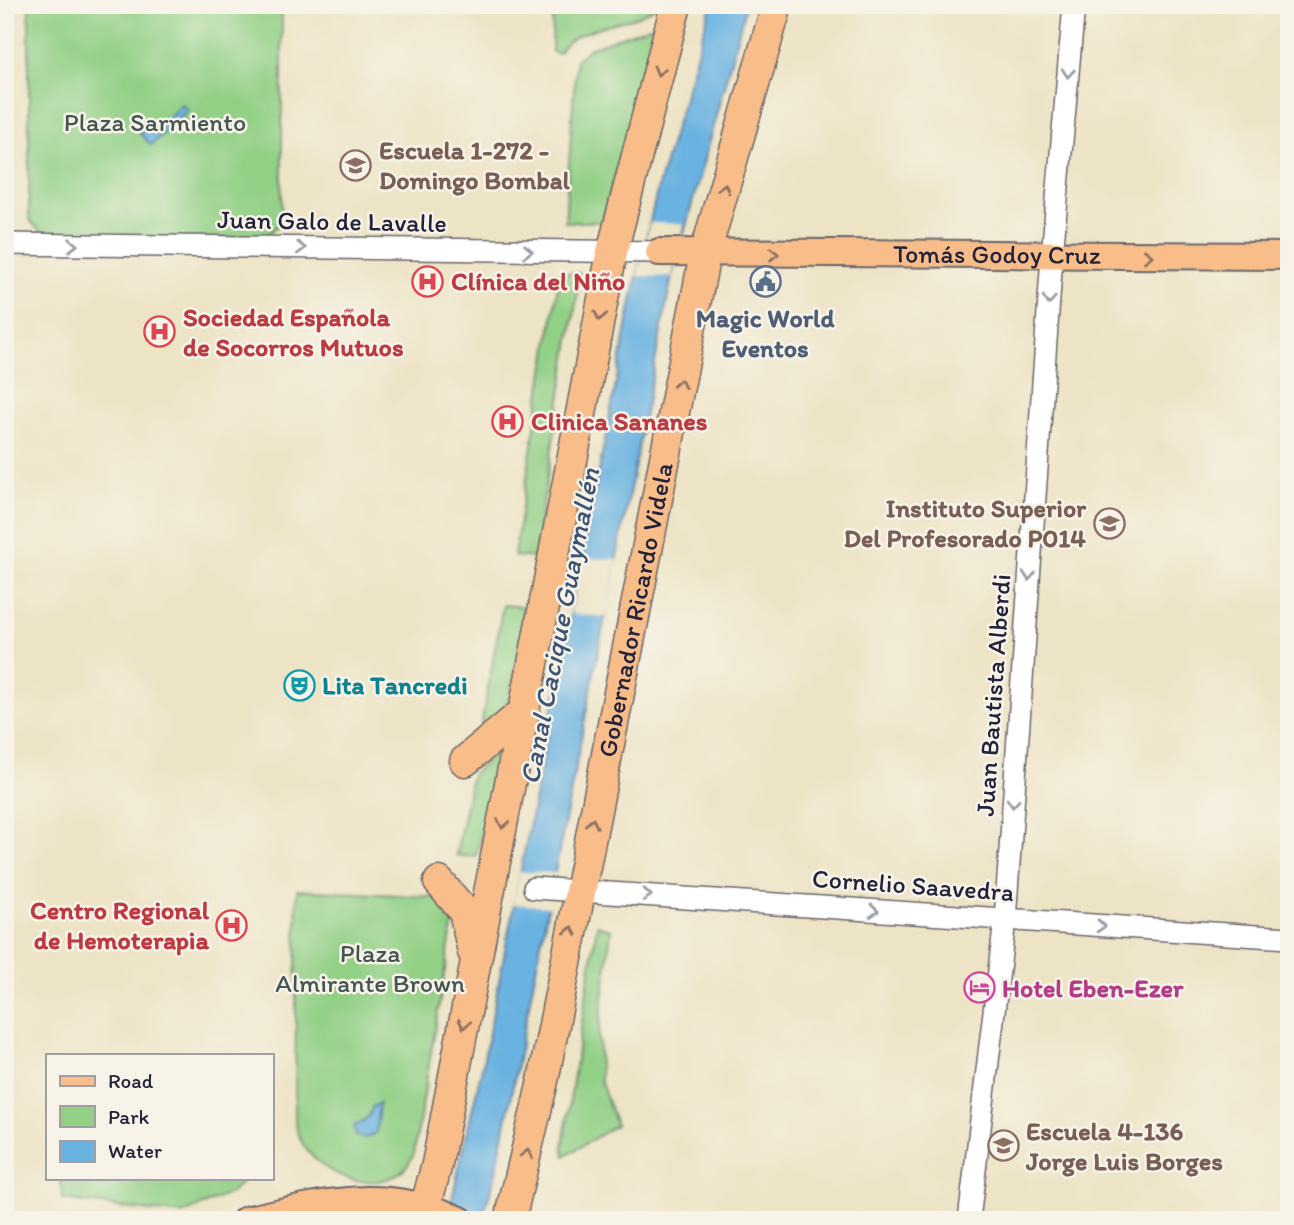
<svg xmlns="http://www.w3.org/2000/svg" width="1294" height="1225" viewBox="0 0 1294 1225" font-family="Itim,sans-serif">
  <rect width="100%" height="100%" fill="#f7f3e8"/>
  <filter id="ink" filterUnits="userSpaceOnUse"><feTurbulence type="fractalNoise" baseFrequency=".0143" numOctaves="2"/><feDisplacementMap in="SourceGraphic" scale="14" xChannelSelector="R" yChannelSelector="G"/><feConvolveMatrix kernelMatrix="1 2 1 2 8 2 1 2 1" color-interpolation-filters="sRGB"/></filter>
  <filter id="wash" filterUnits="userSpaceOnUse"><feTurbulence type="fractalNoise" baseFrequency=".00686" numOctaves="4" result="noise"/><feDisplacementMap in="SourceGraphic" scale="28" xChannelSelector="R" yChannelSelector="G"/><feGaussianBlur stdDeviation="1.57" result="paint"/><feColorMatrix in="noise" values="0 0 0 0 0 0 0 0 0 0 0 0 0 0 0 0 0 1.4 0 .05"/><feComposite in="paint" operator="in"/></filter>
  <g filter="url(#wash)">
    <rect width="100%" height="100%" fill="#ede3c5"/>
    <path fill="#92d086" stroke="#5a7960" stroke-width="2" d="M29,5L282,6V222L264,238H45L29,219Z
      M553,5H657C635,26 572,24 559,53L552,52Z
      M656,24L602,222H565L576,60L590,48Z
      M560,273H581L534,558L514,556Z
      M503,605L527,607L506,713L480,731Z
      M499,750L476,857L456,855L472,774Z
      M297,890L435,897L446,901L453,923L414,1153C394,1206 302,1179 295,1121Z
      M597,925L611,930L599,1033L600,1080L616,1125L565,1156L563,1146Z
      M61,1178H245L233,1192L182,1215L62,1200Z"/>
    <path fill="#69b2e1" stroke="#466a8e" stroke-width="2" d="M711,5H746L671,281L496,1172L482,1220H447L483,1063L637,276L659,183Z
      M182,104L188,110L151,145L139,133L146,127L152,133Z
      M379,1104L376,1133L366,1138L356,1136L354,1127L369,1116L373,1106Z"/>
    <path fill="#ede3c5" d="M650,223L684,224L672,277L637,276Z
      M582,558L617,559L606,617L571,614Z
      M520,872L556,873L550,907L513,904Z"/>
  </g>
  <g filter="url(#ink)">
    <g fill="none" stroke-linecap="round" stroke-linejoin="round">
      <defs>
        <path id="minor" d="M5,244L659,252
          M534,888L1289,938
          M969,1220L1005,920L1052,256L1074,5"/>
        <g id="major">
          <path id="s1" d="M659,252L1289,256"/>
          <path d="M246,1220C322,1202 386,1186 460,1220"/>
          <path d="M352,1220L392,1205"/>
        </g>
        <g id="highway">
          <path d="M465,761L525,711"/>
          <path d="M439,882L464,911L473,952"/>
          <path d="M422,1220L437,1164L612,252L676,5"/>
          <path id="s2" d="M510,1220L543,1081L705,254L777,5"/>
        </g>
      </defs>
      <use href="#minor" stroke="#69666b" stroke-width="24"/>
      <use href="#major" stroke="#69666b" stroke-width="30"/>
      <use href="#highway" stroke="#69666b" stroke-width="33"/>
      <use href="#minor" stroke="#fff" stroke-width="21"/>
      <use href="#major" stroke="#f8bd89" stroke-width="26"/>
      <use href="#highway" stroke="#f8bd89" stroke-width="30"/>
    </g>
    <defs><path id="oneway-chevron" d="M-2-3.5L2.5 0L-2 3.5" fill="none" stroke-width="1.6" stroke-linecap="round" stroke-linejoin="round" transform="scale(1.75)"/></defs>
    <g stroke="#8d7062">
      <use href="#oneway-chevron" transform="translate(659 71) rotate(105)"/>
      <use href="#oneway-chevron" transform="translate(724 188) rotate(-74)"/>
      <use href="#oneway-chevron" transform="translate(774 254)"/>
      <use href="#oneway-chevron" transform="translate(1148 256)"/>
      <use href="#oneway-chevron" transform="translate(600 316) rotate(101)"/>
      <use href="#oneway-chevron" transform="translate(680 384) rotate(-79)"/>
      <use href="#oneway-chevron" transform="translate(592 823) rotate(-79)"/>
      <use href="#oneway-chevron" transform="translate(503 824) rotate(101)"/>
      <use href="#oneway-chevron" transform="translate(571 931) rotate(-79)"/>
      <use href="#oneway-chevron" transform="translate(464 1024) rotate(101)"/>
      <use href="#oneway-chevron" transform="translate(527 1154) rotate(-77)"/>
    </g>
    <g stroke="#9c9ca7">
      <use href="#oneway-chevron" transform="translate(1068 73) rotate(95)"/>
      <use href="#oneway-chevron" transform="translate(73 245) rotate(1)"/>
      <use href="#oneway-chevron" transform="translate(301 248) rotate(1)"/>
      <use href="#oneway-chevron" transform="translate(528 251) rotate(1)"/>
      <use href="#oneway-chevron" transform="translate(1049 300) rotate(94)"/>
      <use href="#oneway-chevron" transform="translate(1029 576) rotate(94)"/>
      <use href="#oneway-chevron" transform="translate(1013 803) rotate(94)"/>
      <use href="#oneway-chevron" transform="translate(647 895) rotate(4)"/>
      <use href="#oneway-chevron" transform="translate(874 911) rotate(4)"/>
      <use href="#oneway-chevron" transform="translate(1101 926) rotate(4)"/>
    </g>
  </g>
  <defs>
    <symbol id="school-ring" viewBox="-11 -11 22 22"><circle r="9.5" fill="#f7f3e8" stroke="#8d6e63" stroke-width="1.5"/><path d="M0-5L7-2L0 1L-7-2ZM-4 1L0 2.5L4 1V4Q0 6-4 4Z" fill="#8d6e63"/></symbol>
    <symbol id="hospital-ring" viewBox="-11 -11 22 22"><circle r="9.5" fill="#f7f3e8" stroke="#e0444e" stroke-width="1.5"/><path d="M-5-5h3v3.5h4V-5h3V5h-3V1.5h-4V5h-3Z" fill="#e0444e"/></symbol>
    <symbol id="civic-ring" viewBox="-11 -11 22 22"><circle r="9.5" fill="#f7f3e8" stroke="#5c6f8a" stroke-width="1.5"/><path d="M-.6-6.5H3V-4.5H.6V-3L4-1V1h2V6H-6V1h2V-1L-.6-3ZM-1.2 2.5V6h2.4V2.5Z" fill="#5c6f8a"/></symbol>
    <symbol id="university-ring" viewBox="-11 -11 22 22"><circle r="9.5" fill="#f7f3e8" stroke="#8d6e63" stroke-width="1.5"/><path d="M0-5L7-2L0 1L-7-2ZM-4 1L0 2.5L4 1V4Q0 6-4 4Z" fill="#8d6e63"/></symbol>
    <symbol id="theatre-ring" viewBox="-11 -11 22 22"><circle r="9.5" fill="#f7f3e8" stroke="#0f9aa8" stroke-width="1.5"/><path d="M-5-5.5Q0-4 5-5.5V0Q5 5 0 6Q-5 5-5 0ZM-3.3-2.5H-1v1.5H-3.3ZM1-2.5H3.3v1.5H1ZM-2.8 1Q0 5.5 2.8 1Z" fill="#0f9aa8"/></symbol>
    <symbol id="hotel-ring" viewBox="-11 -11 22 22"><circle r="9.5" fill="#f7f3e8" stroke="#d1479c" stroke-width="1.5"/><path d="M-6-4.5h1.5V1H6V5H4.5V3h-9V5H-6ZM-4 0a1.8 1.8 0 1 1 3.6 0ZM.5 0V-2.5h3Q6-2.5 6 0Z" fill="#d1479c"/></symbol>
  </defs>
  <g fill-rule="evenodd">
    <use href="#school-ring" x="338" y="148" width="35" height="35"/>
    <use href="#hospital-ring" x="410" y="264" width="35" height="35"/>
    <use href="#civic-ring" x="748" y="264" width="35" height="35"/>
    <use href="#hospital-ring" x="142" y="314" width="35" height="35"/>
    <use href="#hospital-ring" x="490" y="404" width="35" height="35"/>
    <use href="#university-ring" x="1092" y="506" width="35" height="35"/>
    <use href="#theatre-ring" x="282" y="668" width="35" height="35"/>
    <use href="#hospital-ring" x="214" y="908" width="35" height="35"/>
    <use href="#hotel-ring" x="962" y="970" width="35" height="35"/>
    <use href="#school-ring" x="986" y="1128" width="35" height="35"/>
  </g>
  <g text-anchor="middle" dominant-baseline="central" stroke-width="5" stroke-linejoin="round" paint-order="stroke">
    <g font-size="26" fill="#445652" stroke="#f7f3e8">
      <text x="155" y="122">Plaza Sarmiento</text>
      <text x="370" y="953">Plaza<tspan x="370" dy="30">Almirante Brown</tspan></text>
    </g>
    <g font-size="26" font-weight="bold" fill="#785e54" stroke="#f7f3e8" text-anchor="start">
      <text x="379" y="150">Escuela 1-272 -<tspan x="379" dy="30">Domingo Bombal</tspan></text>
      <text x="1086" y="508" text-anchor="end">Instituto Superior<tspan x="1086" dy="30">Del Profesorado P014</tspan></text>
      <text x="1026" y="1131">Escuela 4-136<tspan x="1026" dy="30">Jorge Luis Borges</tspan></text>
    </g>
    <g font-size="26" fill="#22223b" stroke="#f7f3e8">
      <text transform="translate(332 221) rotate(1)">Juan Galo de Lavalle</text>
      <text stroke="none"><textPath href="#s1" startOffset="338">Tomás Godoy Cruz</textPath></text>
      <text stroke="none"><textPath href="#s2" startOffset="623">Gobernador Ricardo Videla</textPath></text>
      <text transform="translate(993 695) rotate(-86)">Juan Bautista Alberdi</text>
      <text transform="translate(913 885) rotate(4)">Cornelio Saavedra</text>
    </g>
    <g font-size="26" font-weight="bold" fill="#be3a42" stroke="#f7f3e8" text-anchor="start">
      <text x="451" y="281">Clínica del Niño</text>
      <text x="183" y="317">Sociedad Española<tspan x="183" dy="30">de Socorros Mutuos</tspan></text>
      <text x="531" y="421">Clinica Sananes</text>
      <text x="209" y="910" text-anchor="end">Centro Regional<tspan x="209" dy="30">de Hemoterapia</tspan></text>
    </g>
    <g font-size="26" font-weight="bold" fill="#4e5e75" stroke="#f7f3e8">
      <text x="765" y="318">Magic World<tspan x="765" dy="30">Eventos</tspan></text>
    </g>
    <g font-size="26" font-weight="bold" fill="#0d838f" stroke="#f7f3e8" text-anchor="start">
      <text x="322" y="685">Lita Tancredi</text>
    </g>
    <g font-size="26" font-weight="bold" fill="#b23c85" stroke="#f7f3e8" text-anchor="start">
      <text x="1002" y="988">Hotel Eben-Ezer</text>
    </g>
    <g font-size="28" font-style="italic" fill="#3b5475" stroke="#f7f3e8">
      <text transform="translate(559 626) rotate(-79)">Canal Cacique Guaymallén</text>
    </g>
  </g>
  <rect width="1294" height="1225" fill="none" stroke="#f7f3e8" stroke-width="28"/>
  <rect x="46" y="1054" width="228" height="126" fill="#f7f3e8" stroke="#a29fa3" stroke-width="2"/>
  <rect x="60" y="1076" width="35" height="10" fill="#f8bd89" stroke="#a29fa3" stroke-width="2"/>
  <text x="108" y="1088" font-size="21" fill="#22223b">Road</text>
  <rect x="60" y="1106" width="35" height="21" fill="#92d086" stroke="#a29fa3" stroke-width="2"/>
  <text x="108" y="1124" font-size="21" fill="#22223b">Park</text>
  <rect x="60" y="1141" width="35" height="21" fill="#69b2e1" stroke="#a29fa3" stroke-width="2"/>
  <text x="108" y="1158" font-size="21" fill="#22223b">Water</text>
</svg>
